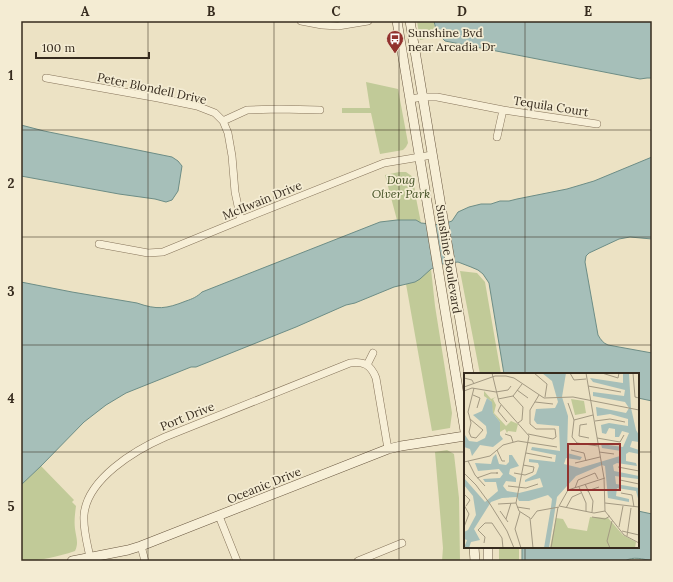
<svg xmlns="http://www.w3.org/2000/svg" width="673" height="582" viewBox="0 0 673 582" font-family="Lora,serif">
  <rect width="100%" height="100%" fill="#ece2c4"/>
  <path fill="#c1ca98" d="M417,21H434L435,28L438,34L433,37L420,40Z
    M366,82L398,89L408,143L406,147L403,150L380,154L371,113H342V108H370Z
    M399,172H406L413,177L416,198L421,223L416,220H397L385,175Z
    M431,269L435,306L452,413L450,428L432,431L406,284L415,282Z
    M460,271L477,273L485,282L501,374H480Z
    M447,450L454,454L459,498L460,561H442L443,548L435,452Z
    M41,466L74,500L72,502L76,506C75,514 74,521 75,529C76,537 79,543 75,551C57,557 39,561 21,561V485Z
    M499,547H519V561H499Z"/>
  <path fill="#a6bfb9" stroke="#6d8d86" d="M434,21H652V78H647L640,79L445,41C438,34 436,31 434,21Z
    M21,125L44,131L172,157L178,161L182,166L178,191L172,200L166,202L155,199L119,194L21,176Z
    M652,157V239L630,237L619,239L589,253L586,256L585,262L598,335C601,340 603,343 608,345L652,353V401L638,398V374H504L489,283L483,274L478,270L471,267L458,262L442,264L431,269L420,279L415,282L394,287L355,303L346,305L296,327L196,367H191L126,393L106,405L84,422L41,466L21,485V282L72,292L137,303C157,310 166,309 186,301C192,299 197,297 202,292L380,222L397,220H416L421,223L440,225L452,221L458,212L469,207L481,204H491L500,201H509L517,199L567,189L594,181Z
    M638,511L652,514V561C643,559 633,556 625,561H522V547H638Z"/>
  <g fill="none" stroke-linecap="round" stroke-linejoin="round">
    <defs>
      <path id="street" d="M301,21L322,25L338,26L368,21
        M46,78L158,98L197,106L215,113L223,121L228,133L232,156L235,192L241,220
        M410,99L423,97H437L503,110L597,124
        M223,121L247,110L279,109L320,110
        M497,137L503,110
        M99,244L148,253L163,252L241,220L384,163L432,155
        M367,365L373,353
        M219,516L237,561
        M141,546L145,561
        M90,557C87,543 83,529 84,515C87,479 135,450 165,437L350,363C364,361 371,365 376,378L388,449
        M358,561L402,543"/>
      <path id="secondary" d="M397,21L465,431
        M410,21L469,374
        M474,547L475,561
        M488,547V561
        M72,561L128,550L141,546L388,449L401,446L465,436"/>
    </defs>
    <use href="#street" stroke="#86745b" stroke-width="8"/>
    <use href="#secondary" stroke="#67553e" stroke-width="10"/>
    <use href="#street" stroke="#f7efd7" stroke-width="7"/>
    <use href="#secondary" stroke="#f7efd7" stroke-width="9"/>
  </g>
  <path fill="none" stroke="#362b1e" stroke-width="1" stroke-opacity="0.55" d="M148,21V561M274,21V561M399,21V561M525,21V374M21,130H652M21,237H652M21,345H652M21,452H465M638,452H652M525,547V561"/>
  <defs>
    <symbol id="bus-pin" viewBox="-11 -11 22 30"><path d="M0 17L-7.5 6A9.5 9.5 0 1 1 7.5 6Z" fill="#92322e" stroke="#f4ecd3"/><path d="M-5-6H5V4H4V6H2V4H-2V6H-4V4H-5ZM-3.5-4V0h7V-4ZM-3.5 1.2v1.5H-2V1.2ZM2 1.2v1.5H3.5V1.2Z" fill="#fff"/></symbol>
  </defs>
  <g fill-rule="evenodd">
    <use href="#bus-pin" x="385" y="29" width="20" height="27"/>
  </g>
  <g text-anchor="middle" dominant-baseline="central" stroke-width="3.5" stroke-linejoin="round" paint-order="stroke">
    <g font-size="12" fill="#362b1e" stroke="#f4ecd3" text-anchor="start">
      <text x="408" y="32">Sunshine Bvd<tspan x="408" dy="14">near Arcadia Dr</tspan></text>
    </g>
    <g font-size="12" fill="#362b1e" stroke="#f4ecd3">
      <text transform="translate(152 88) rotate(12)">Peter Blondell Drive</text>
      <text transform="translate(551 106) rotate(9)">Tequila Court</text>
      <text transform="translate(262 200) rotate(-22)">McIIwain Drive</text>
      <text transform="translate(449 259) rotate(81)">Sunshine Boulevard</text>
      <text transform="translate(187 416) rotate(-22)">Port Drive</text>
      <text transform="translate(264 485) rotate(-22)">Oceanic Drive</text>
    </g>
    <g font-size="12" font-style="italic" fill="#455226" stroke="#f4ecd3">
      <text x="401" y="179">Doug<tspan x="401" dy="14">Olver Park</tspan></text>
    </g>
  </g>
  <g transform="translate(464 373)">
    <rect width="175" height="175" fill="#ece2c4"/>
    <path d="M20,18L27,26L32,24L29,26L32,32L30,40L42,53L47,48L54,51L52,59L44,58L43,60L41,56L36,59V49L29,40L27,28L20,23L16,24L20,23ZM107,26L120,28L122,40L111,42ZM126,144L144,145L159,162L172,169L171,175H86L92,145L99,146L104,155L123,158Z" fill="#c1ca98"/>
    <path d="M78,0H102L98,24L104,43L103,80L118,84L116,87L102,85L100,91L116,95L156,83L157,78L138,75L137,71L159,74L165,60L158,58L155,64H151V56L145,55L142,61L138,60L137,52L145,50L164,53V46L146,41L133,43L132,34L162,40L165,35L161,29L129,23V19L160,23L161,17L129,9L126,5L159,10V0H165L167,35L172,57L175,62V69L168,68L166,74L175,77V81L165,79L162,81V88L172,90L173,93L153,90L149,92L150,98L175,103L174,106L151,103L152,111L175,115V129L172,118L153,115L152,123L165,126V129L144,125L141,93L138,92L112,103L93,124L85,175H80L87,134L88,126L84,122L65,128H55L53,124L38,125L27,129L10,156L16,167L7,169L5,175H0L3,167L0,166V159L4,157L12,142L9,123L0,112V105L21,129L34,118L32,109H21L19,106L36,105L39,101L35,96L14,98L11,90L27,91L29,84L32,81L35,91L42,92L45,89V82H48L55,93L46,96L45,101L52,105V109L42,108L39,113L43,118L55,120L79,114L76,105L61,109V107L72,101L75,93L74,90L65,89V86L91,89L92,82L67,77L68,74L96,78L95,53L73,51L70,47L72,36L91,35L94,29L88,8ZM23,25L28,29L29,40L36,49V62L39,66L29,74L16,72L8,83L6,76L0,74V50L1,62L5,68L13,69L21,65L23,60L22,53L9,42L18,38Z" fill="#a6bfb9"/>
    <path fill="none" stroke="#a39982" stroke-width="1" d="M28,0L35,29L65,63L52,130M70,0L83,11L81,24M106,0L110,7L122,6M122,0L140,105L141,138L160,162L175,170M138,0L154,5L155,0M169,0L171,24L175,25M0,5L8,7L10,11M124,13L157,19M0,14L31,3H42L50,5L80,25L109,24L175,37M53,17L64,25M0,18L8,15L32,19L44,17L47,13M9,22L16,25L13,35M49,23L59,34L58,47L54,50M34,26L49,23L58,11M71,29L89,31M104,30L110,47M37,32L34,38L43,49M129,42L110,47L108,64L113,70L134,73M6,46L19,57L12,65L7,64L5,59L7,50L5,42L4,39L10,15M131,48L146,46L161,49M123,51L116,52L115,63L125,65M41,61L47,63L49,69M64,61L89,66L92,64L91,56H72L66,51V37L75,22M133,65L156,69L160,62M33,77L38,88H41M107,77L120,80L122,88M135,79L150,81M62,80L88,85M4,88L11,102L21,113M0,89L26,83L39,72L54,68L93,74M111,90L136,84M154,94L175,98M0,100L12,112L26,131L43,158L50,175M50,100L61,102L69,99L70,94L59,92M13,105L27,100H34H32M141,105L104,117L95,133L130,140L141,138M156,107L175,111M121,111L129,128L128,139M44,113L62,115L74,111M115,114L122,130V138M111,115L114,107L131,100L134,106M123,118L135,114M157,120L168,122L170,134M0,121L6,127L2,133M52,130L55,138L66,145M141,130L175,134M34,131L52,130M0,132L5,141L0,154M53,134L66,136M102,135L108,124L117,120M36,138L44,149M56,139L51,156L57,175M128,144L141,146L146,143M66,145L69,175M42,146L47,130M67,146L73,138L95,134M155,154L159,133M158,158L175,162M16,159L14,157L21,150H28L38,165L39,175M16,159L21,164L20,170M163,163L167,135M87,175L94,134M146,175L143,168L148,148"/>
    <path fill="#92322e" fill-opacity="0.15" stroke="#92322e" stroke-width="2" d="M104,71H156V117H104Z"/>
    <rect width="175" height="175" fill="none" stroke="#362b1e" stroke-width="2"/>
  </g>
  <rect width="673" height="582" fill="none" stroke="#f4ecd3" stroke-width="44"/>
  <path d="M36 52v6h113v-6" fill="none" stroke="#362b1e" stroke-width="2"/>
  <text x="42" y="52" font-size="12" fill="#362b1e" stroke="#f4ecd3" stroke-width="3" paint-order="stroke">100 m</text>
  <rect x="22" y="22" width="629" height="538" fill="none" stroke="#362b1e" stroke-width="1.5"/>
  <g font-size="13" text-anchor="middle" font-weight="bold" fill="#362b1e">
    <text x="85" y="16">A</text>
    <text x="211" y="16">B</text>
    <text x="336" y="16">C</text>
    <text x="462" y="16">D</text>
    <text x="588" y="16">E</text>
    <text x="11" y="80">1</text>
    <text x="11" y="188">2</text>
    <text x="11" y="296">3</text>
    <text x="11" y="403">4</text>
    <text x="11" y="511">5</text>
  </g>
</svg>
